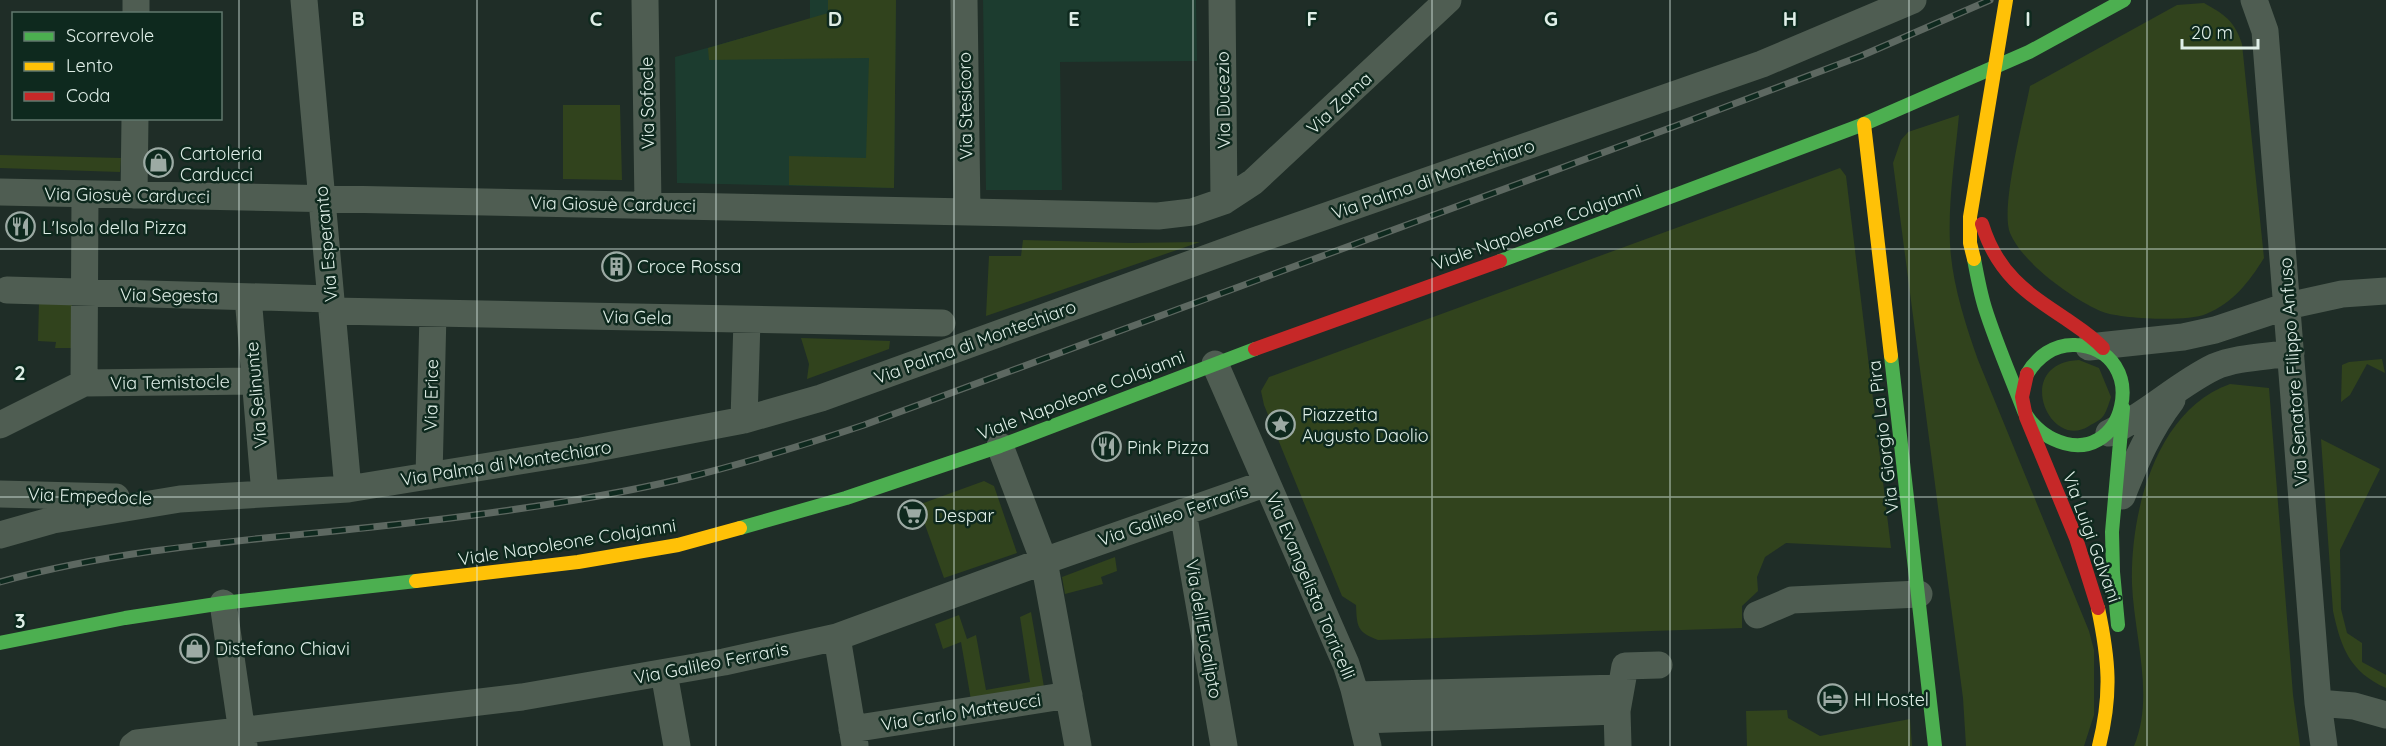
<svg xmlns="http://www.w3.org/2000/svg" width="2386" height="746" viewBox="0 0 2386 746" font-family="Quicksand,sans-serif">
  <rect width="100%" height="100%" fill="#1f2d27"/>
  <path fill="#1c3c2f" d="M810,0H896L894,188L677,183L675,57L810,19Z
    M983,0H1196L1197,61L1060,62L1062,190H986Z"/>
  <path fill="#31431d" d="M828,0H896L894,188L789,185V156L866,158L869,58L709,60L708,48L828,13Z
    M2204,3C2225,15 2234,20 2242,44L2264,258C2249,282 2233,303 2206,314C2187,322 2122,319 2103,312C2074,300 2022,263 2010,233C2000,208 2024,117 2030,86L2177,5Z
    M563,105H620L622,180L563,179Z
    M1959,115C1955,158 1948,201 1950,244C1952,283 1965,323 1978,360L2089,631L2094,650V715L2084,746H1966L1963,698L1893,163L1901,140L1908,132Z
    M0,155L121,158L120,172L0,168Z
    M1840,168L1846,176L1891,548L1786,543L1765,557L1757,577L1758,591L1742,606V628L1378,640C1357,632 1357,627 1356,605L1342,596L1264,405L1261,391L1269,377Z
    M1023,240L1131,243L1200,242L986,316L989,256H1021Z
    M39,302L72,303L71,348H55L56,342L38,341Z
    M801,338L890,341L889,349L807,379L809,364Z
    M2382,359L2385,373L2367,364L2350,395L2341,402L2342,365L2349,362Z
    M2079,360L2099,368L2111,397C2109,403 2107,410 2104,415C2101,420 2094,423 2089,426C2049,452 2012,363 2079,360Z
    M2230,384L2269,388L2293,695L2300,746H2134C2155,696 2134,636 2132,584C2130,512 2156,410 2230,384Z
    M2321,439L2380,469L2340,550L2341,609L2347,633L2362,643V662L2386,675V688C2350,672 2341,648 2333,611Z
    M984,481L994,486L1017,553L944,578L918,505Z
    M1115,557L1117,571L1101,577L1103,584L1065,594L1062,577Z
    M1031,612L1044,687L971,700L961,642L943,649L935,624L959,615L967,639L976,635L986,690L1030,682L1020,617Z
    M1787,710L1788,718L1820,736L1910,719L1912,746H1747L1746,711Z"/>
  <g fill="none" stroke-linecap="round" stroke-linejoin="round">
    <path stroke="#4f5d52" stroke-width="27" d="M304,0L348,489
      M645,0L648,205
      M964,0L967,212
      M1222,0L1224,201
      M2254,0L2265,31L2318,703L2324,746
      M136,14V0
      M0,192L1158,216L1192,212L1224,201L1253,182L1448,0
      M134,195L135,118
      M7,290L331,299
      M248,297L265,494
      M333,311L942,323
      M2089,347L2183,337L2215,330L2287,306L2342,294L2386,291
      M1215,364L1346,664L1354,689L1368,746
      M84,383L255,381
      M744,420L747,320
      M0,425L84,383L85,194
      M2109,433C2146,416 2177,385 2214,367C2237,357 2266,357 2291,353
      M1000,446L1044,561L1078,746
      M429,476L433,313
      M0,494L116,497
      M2122,496C2136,461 2149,430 2172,400
      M1183,512L1224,746
      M0,535L53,520L180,499L348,489L581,451L744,420L821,398L1254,241L1762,64L1913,0
      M223,603L244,746
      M1757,615L1792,600L1919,594
      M837,637L855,745
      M664,673L677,746
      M1356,695L1620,688
      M2318,703L2354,706L2386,715
      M1617,711L1618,746
      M1362,720L1617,711L1625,666L1659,665
      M852,729L1069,695
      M133,746L137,743L522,697L724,662L837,637L1044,561L1267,483"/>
    <path stroke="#4caf50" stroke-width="14" d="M1974,259C1977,275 1980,292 1985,308C1996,343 2011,377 2024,411C2029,422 2042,434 2053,439C2126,474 2154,349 2075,345C2054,344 2037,357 2027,374
      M1500,261L1864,124L2029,52L2124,0
      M1891,356L1935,746
      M740,528L846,498L1000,446L1255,349
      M2118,625L2113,572L2112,532L2123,408
      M0,643L125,618L223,603L416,581"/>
    <path stroke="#ffc107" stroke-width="14" d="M1864,124L1891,356
      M1974,259L1970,243V217L2006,0
      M416,581L578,562L678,545L740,528
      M2098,608C2109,660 2112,694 2099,746"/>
    <path stroke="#c62828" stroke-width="14" d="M1982,224C1997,273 2025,292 2066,319C2079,328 2092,336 2103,348
      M1255,349L1500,261
      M2027,374L2022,397L2026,417L2076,538L2098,608"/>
    <defs>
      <path id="rail" d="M0,582C136,544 278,539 417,522C504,512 596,499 681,479C743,464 804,445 864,425L1678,125L1861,56L1990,0"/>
    </defs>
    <use href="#rail" stroke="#5d6861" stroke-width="7"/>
    <use href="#rail" stroke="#0e291e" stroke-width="4.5" stroke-dasharray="14" stroke-linecap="butt"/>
  </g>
  <path fill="none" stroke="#dfeee7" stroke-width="1.5" stroke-opacity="0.55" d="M239,0V746M477,0V746M716,0V746M954,0V746M1193,0V746M1432,0V746M1670,0V746M1909,0V746M2147,0V746M0,249H2386M0,497H2386"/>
  <defs>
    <symbol id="shop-ring" viewBox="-11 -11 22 22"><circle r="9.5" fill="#0e291e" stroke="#9caaa4" stroke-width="1.5"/><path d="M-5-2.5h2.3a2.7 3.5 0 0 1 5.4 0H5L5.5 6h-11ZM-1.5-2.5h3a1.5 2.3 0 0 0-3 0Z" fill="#9caaa4"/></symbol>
    <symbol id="restaurant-ring" viewBox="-11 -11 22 22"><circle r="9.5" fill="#0e291e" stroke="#9caaa4" stroke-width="1.5"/><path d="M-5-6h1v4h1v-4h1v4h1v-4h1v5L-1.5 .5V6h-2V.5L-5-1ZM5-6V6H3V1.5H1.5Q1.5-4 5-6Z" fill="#9caaa4"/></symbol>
    <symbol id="building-ring" viewBox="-11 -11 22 22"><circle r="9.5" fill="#0e291e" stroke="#9caaa4" stroke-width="1.5"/><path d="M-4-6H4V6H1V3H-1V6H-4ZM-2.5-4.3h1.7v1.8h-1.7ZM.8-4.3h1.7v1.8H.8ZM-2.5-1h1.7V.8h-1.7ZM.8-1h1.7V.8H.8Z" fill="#9caaa4"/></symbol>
    <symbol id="sight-ring" viewBox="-11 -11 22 22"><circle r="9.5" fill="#0e291e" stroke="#9caaa4" stroke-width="1.5"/><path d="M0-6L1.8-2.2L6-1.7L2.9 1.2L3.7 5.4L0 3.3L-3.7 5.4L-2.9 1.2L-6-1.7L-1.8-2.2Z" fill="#9caaa4"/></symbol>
    <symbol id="supermarket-ring" viewBox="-11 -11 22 22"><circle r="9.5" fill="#0e291e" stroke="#9caaa4" stroke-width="1.5"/><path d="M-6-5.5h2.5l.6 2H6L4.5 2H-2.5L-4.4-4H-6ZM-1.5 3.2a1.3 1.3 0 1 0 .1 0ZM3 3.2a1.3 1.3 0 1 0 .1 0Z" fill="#9caaa4"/></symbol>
    <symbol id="hotel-ring" viewBox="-11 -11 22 22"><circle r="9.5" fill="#0e291e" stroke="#9caaa4" stroke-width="1.5"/><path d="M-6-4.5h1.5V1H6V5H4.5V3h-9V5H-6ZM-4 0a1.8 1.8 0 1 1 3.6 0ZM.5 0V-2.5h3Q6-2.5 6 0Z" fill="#9caaa4"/></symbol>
  </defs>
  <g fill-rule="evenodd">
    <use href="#shop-ring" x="142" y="146" width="33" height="33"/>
    <use href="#restaurant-ring" x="4" y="210" width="33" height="33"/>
    <use href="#building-ring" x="600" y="250" width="33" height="33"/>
    <use href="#sight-ring" x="1264" y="408" width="33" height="33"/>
    <use href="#restaurant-ring" x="1090" y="430" width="33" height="33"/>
    <use href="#supermarket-ring" x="896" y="498" width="33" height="33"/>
    <use href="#shop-ring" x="178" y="632" width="33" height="33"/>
    <use href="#hotel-ring" x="1816" y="682" width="33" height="33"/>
  </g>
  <g text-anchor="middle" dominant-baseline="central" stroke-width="5" stroke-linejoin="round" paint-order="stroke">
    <g font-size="18" fill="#dfeee7" stroke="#0e291e">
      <text transform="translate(1223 100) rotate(-91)">Via Ducezio</text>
      <text transform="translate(647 103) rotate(-91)">Via Sofocle</text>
      <text transform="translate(1339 103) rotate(-43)">Via Zama</text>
      <text transform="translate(965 106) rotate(-91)">Via Stesicoro</text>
      <text transform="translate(1433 179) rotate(-19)">Via Palma di Montechiaro</text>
      <text transform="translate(127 195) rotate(1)">Via Giosuè Carducci</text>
      <text transform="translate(613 204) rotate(1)">Via Giosuè Carducci</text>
      <text transform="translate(1537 227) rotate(-20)">Viale Napoleone Colajanni</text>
      <text transform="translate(326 244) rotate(-95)">Via Esperanto</text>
      <text transform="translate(169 295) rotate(1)">Via Segesta</text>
      <text transform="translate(637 317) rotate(1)">Via Gela</text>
      <text transform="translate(975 342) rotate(-20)">Via Palma di Montechiaro</text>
      <text transform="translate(2293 372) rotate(-94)">Via Senatore Filippo Anfuso</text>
      <text transform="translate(170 382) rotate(-1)">Via Temistocle</text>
      <text transform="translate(256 395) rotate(-95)">Via Selinunte</text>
      <text transform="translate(431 395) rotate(-89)">Via Erice</text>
      <text transform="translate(1081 395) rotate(-21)">Viale Napoleone Colajanni</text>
      <text transform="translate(1883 437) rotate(-97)">Via Giorgio La Pira</text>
      <text transform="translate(506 463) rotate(-9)">Via Palma di Montechiaro</text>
      <text transform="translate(90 496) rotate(2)">Via Empedocle</text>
      <text transform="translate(1173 515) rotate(-19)">Via Galileo Ferraris</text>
      <text transform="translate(2092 537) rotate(70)">Via Luigi Galvani</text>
      <text transform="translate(567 542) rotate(-9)">Viale Napoleone Colajanni</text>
      <text transform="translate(1311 586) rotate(67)">Via Evangelista Torricelli</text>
      <text transform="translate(1204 629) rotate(80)">Via dell'Eucalipto</text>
      <text transform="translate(711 663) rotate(-11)">Via Galileo Ferraris</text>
      <text transform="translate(961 712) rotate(-9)">Via Carlo Matteucci</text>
    </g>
    <g font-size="18" fill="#dfeee7" stroke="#0e291e" text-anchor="start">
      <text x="180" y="153">Cartoleria<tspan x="180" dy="21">Carducci</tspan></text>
      <text x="42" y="227">L'Isola della Pizza</text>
      <text x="637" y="266">Croce Rossa</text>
      <text x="1302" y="414">Piazzetta<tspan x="1302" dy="21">Augusto Daolio</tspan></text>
      <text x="1127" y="447">Pink Pizza</text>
      <text x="934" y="515">Despar</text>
      <text x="215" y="648">Distefano Chiavi</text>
      <text x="1854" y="699">HI Hostel</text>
    </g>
  </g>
  <g font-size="20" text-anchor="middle" font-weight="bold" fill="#dfeee7" stroke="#0e291e" stroke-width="5" stroke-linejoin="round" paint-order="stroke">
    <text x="358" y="26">B</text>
    <text x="596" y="26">C</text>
    <text x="835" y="26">D</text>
    <text x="1074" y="26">E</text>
    <text x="1312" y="26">F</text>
    <text x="1551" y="26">G</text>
    <text x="1790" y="26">H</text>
    <text x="2028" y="26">I</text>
    <text x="20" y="380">2</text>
    <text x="20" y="628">3</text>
  </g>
  <rect x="12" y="12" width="210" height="108" fill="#0e291e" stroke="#62786e" stroke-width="1.5"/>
  <rect x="24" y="32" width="30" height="9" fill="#4caf50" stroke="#62786e" stroke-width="1.5"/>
  <text x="66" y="42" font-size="18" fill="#dfeee7">Scorrevole</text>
  <rect x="24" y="62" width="30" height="9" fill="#ffc107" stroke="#62786e" stroke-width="1.5"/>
  <text x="66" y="72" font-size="18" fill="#dfeee7">Lento</text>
  <rect x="24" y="92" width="30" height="9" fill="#c62828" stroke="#62786e" stroke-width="1.5"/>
  <text x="66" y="102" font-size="18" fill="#dfeee7">Coda</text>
  <path d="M2182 39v9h76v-9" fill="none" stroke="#dfeee7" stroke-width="3"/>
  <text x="2191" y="39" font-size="18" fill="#dfeee7" stroke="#0e291e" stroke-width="4.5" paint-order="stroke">20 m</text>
</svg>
